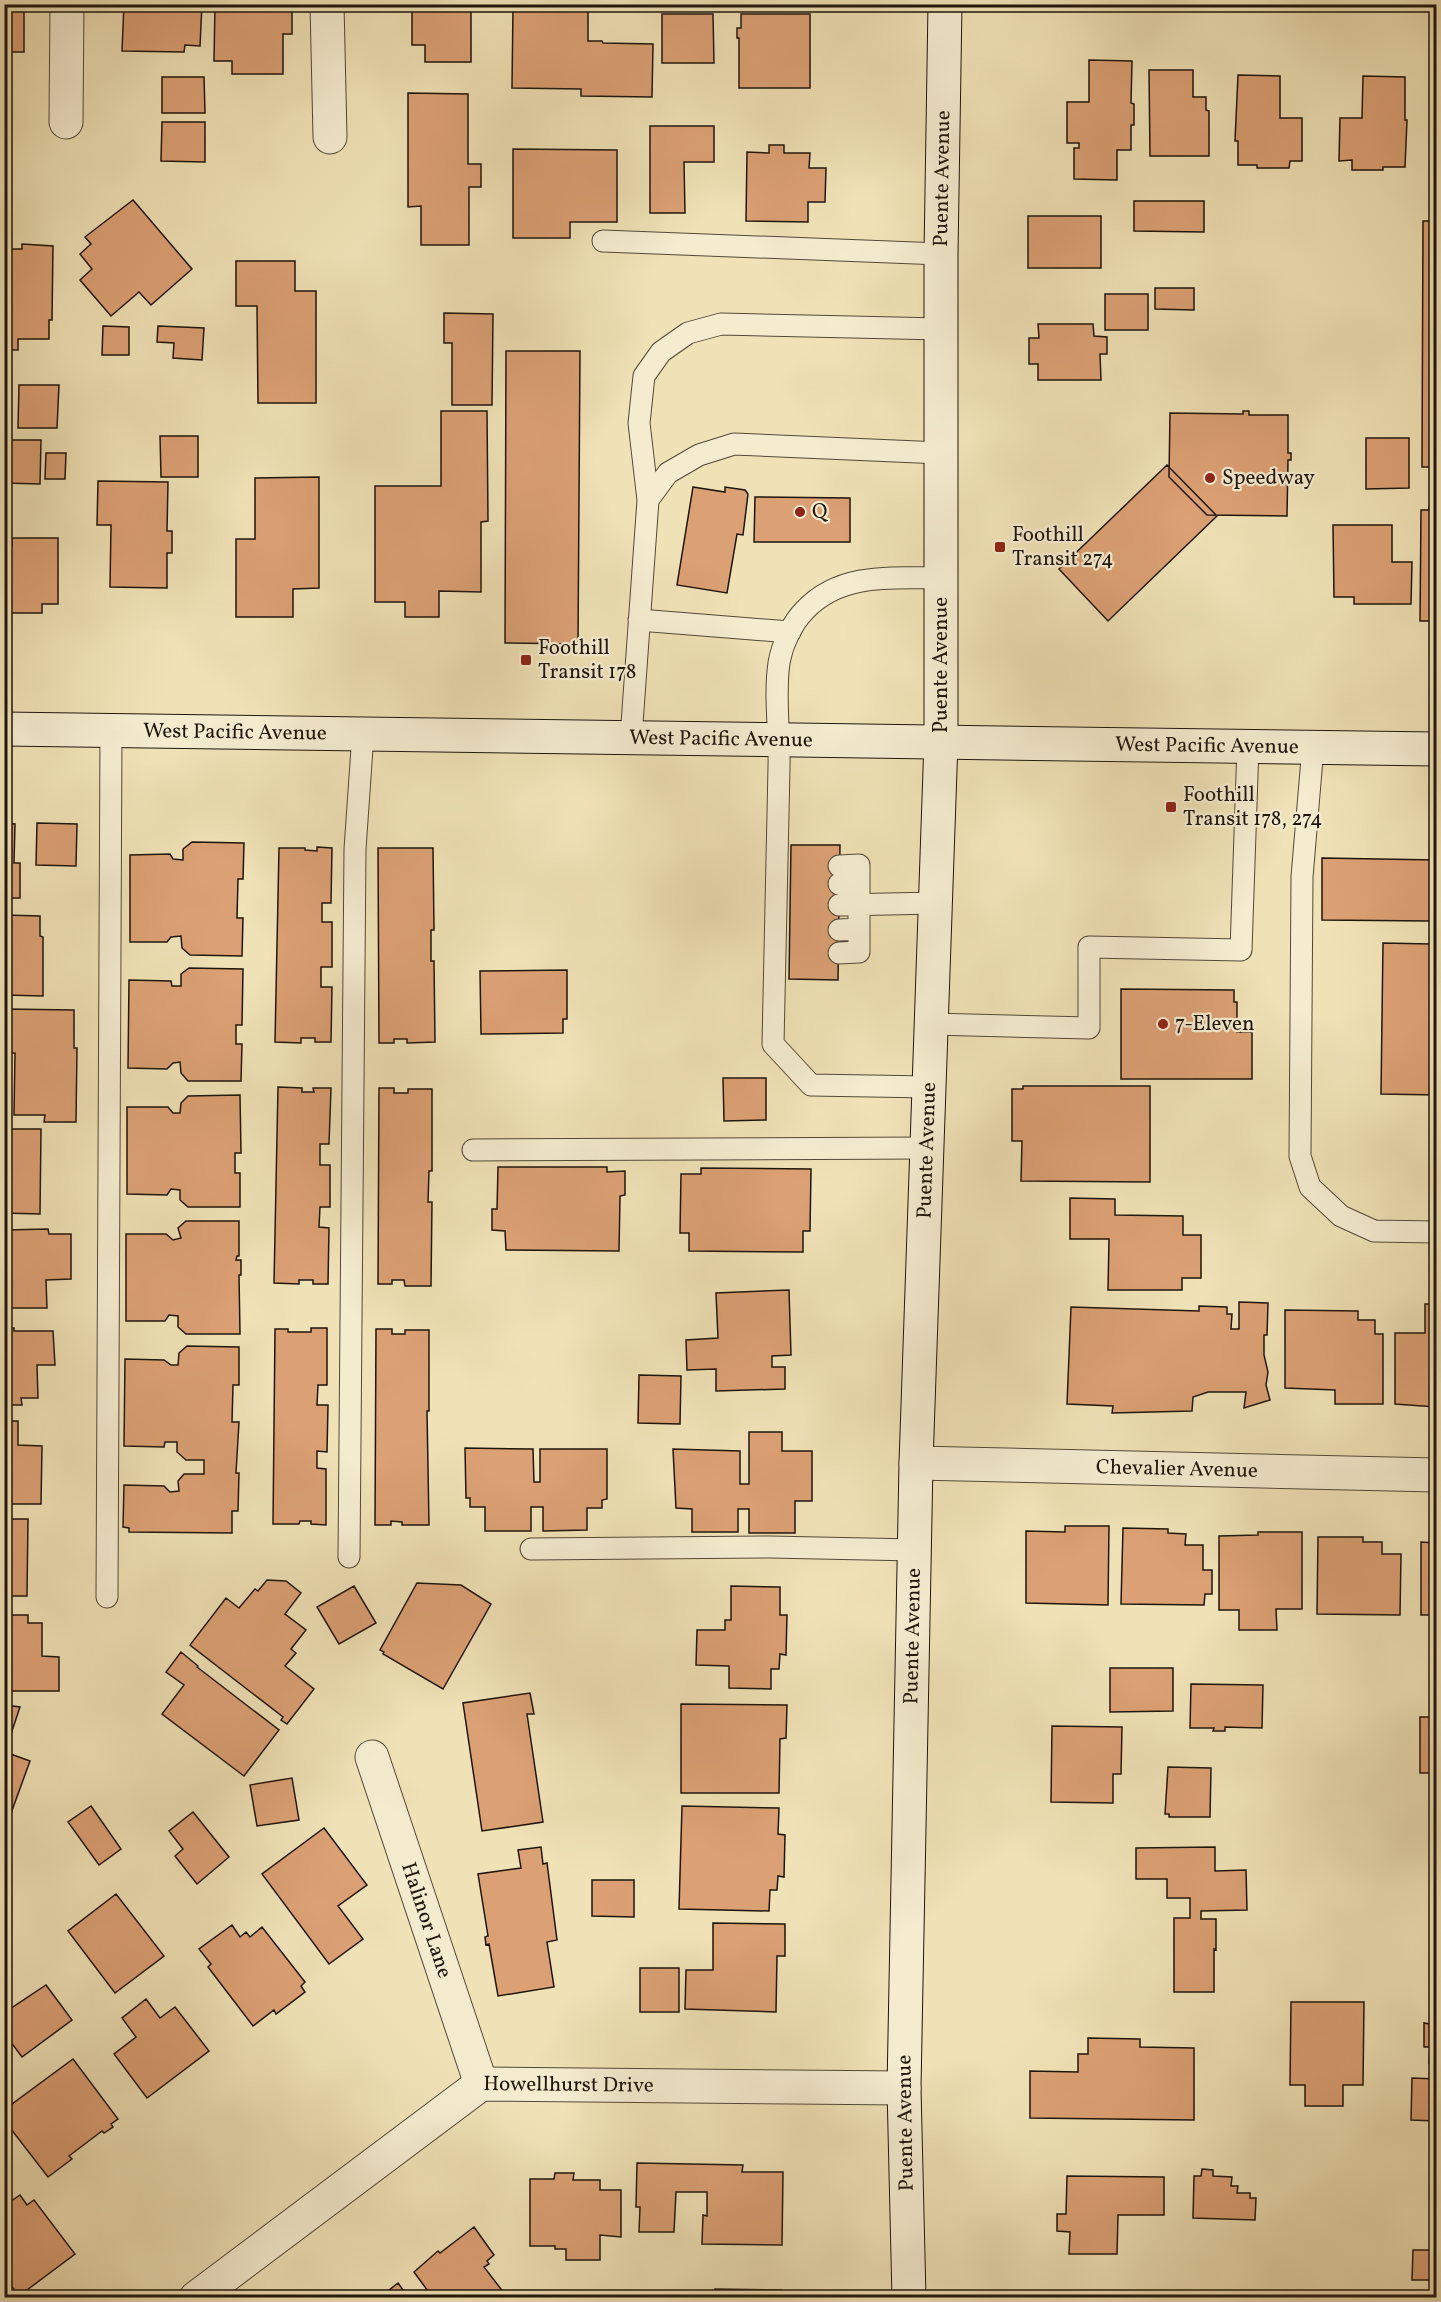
<svg xmlns="http://www.w3.org/2000/svg" width="1441" height="2302" viewBox="0 0 1441 2302" font-family="Vollkorn,serif">
  <rect width="100%" height="100%" fill="#efe2b6"/>
  <filter id="stains"><feTurbulence type="fractalNoise" baseFrequency=".00333" numOctaves="4"/><feColorMatrix values="0 0 0 0 .2 0 0 0 0 .09 0 0 0 0 .02 0 0 0 .5 -.17"/></filter>
  <radialGradient id="worn" r=".72"><stop offset=".6" stop-color="#630" stop-opacity="0"/><stop offset="1" stop-color="#630" stop-opacity=".3"/></radialGradient>
  <path fill="#dba074" stroke="#1e150b" stroke-width="1.5" d="M4,4H24V52H4Z
    M124,4H202L200,46L185,45L184,52L122,51Z
    M215,4H292V34H283V74H232V61H214Z
    M412,4H471V62H425V45H412Z
    M513,6H588V41H602L603,43L653,44L652,97L581,96V89L512,88Z
    M662,14H713L714,63H662Z
    M741,14H810V88H739V38H737V28H741Z
    M1089,60L1132,61L1131,103L1134,104V125H1131V150H1117V180L1074,179V148H1079V143H1067V102H1089Z
    M1149,70H1193V97H1206V110L1209,111V156H1150Z
    M1238,75L1280,76V118H1302V161H1290L1289,168H1257V165H1238V141H1235Z
    M1363,76L1405,77V120H1407L1405,167H1383V170H1352V160L1339,161L1340,118H1362Z
    M162,77H204L205,113H162Z
    M408,93L468,94V164H481V187H469V245H421V206L408,207Z
    M1434,121H1436V167H1435Z
    M162,122H205V162L161,161Z
    M650,126H714V162H684L685,213H650Z
    M769,145H784V153H810L809,168H826L825,202H808V222L746,221L747,152L769,153Z
    M513,149L617,150V222H570V238H513Z
    M133,200L192,269L151,305L139,292L111,316L80,280L92,269L80,254L91,244L85,237Z
    M1134,201H1204V232L1134,231Z
    M1028,216H1101V268H1028Z
    M1423,221H1436V467H1422Z
    M22,244L53,246L52,320H49V339H18V350H4V249H22Z
    M236,261H295V291H316V403H258L257,306H236Z
    M1155,288H1194V310L1155,309Z
    M1105,294H1148V330H1105Z
    M444,313L493,314L492,405H452V343H444Z
    M1038,324H1093L1094,336L1107,337V354H1100L1101,380H1038V364H1029V338H1039Z
    M103,326L129,327V355H102Z
    M158,326L204,328L202,360L173,358L174,343L157,342Z
    M506,351H580L578,644L505,643Z
    M19,385H59L57,428H18Z
    M441,411H487L488,521L481,522V592L439,591V617H405V602H375V486H441Z
    M1243,411H1249V415H1288V453H1291V460H1288L1287,516L1207,515L1169,477L1170,413L1243,414Z
    M160,436H198V477H161Z
    M1366,438H1409V488L1366,489Z
    M4,440H41L40,484L4,483Z
    M46,453H66L65,479H45Z
    M1167,465L1217,516L1108,621L1059,569Z
    M319,477V588L293,589V617H236V539H255V478Z
    M98,481L168,482L167,531H172V553H167V588L110,587L111,525H97Z
    M693,487L725,492V487L745,490L748,494L743,535L737,534L727,593L677,585Z
    M755,497L850,498V542H754Z
    M1429,507H1436V621H1420L1421,510H1429Z
    M1333,525H1392V562H1412L1411,604H1354V597H1334Z
    M12,538H58V604H42V613H4V546H12Z
    M4,823L15,824L14,863H20V898H4Z
    M37,823L77,824L76,866L36,865Z
    M192,842L244,843L243,879H238L237,918H243L242,956L190,955L182,948L181,936L171,937L167,942H130V855L170,854L173,859L183,860V849Z
    M791,845H840L838,980L789,979Z
    M317,847L332,848L331,903H322V922H332V967H321V987H332L331,1042H315V1038H301V1043L275,1042L279,848H305V850L317,851Z
    M378,848H433L434,930H431V961H434L435,1042L407,1043V1039H394V1043H379Z
    M1322,858L1436,860V1095L1381,1094L1383,943L1431,944V921L1322,920Z
    M4,915L40,916V936L43,937V996L4,995Z
    M189,968L243,969L242,1025H236V1044H242L241,1081H188L181,1073L180,1062L173,1063L167,1069L128,1068L129,980L171,981L172,986H181V974Z
    M567,970V1019H563V1033L481,1034L480,971Z
    M1121,989L1234,990V1002H1237V1032H1252V1079H1121Z
    M4,1009L74,1010V1048H77L76,1122H44L45,1115H14L15,1053H4Z
    M723,1078H766V1120L724,1121Z
    M1023,1086H1150V1182L1021,1181L1022,1141H1012V1089H1023Z
    M278,1087L302,1088V1092H314L313,1088H331L329,1144H320V1165H330V1207H320L319,1227L329,1228L328,1284H313V1280H299V1284L274,1283Z
    M379,1088H394V1093H408V1089H432V1171H429L428,1202H432L431,1286H405L404,1280H392V1284H378Z
    M240,1095L241,1153H235V1173H240V1207H188L180,1200V1190L171,1189L167,1195L127,1194V1107H168L173,1113H180L181,1103L188,1096Z
    M4,1129H41L40,1214L4,1213Z
    M498,1167H607V1172L625,1171V1195L620,1196L619,1251L506,1250L505,1231L492,1230V1209H497Z
    M701,1168L811,1169L810,1231H803V1252L689,1251V1233H680L681,1174H701Z
    M1070,1198L1115,1199V1215L1183,1216V1235H1201V1278H1182V1290H1108L1109,1239H1070Z
    M186,1221H239V1256H237L236,1260H241V1275H239L240,1334H186L178,1327V1316L169,1315L165,1321H126V1234H166L173,1240L181,1238L178,1228Z
    M48,1229L49,1234H71V1279L46,1280L47,1308H4V1230Z
    M789,1290L791,1355L772,1356V1367H785V1389L716,1391V1369L687,1370L686,1340L718,1338L716,1293Z
    M1239,1302L1268,1303L1267,1335H1264V1355L1268,1372L1266,1385L1270,1400L1244,1408L1246,1392H1208L1193,1397L1192,1411L1112,1413L1113,1406L1067,1404L1071,1307L1199,1311V1306L1227,1307V1314H1232L1231,1329H1239Z
    M1425,1304H1436V1407L1395,1404V1333H1425Z
    M1285,1310L1358,1311V1320H1375V1334H1383V1404H1335V1390L1285,1388Z
    M4,1328H14V1331H53L55,1365H37L38,1398H21L22,1405H4Z
    M311,1328H327V1385H318L317,1405H328L327,1452L317,1451V1468L326,1469V1525L311,1524V1521H300L299,1524H273L275,1329H288V1332H311Z
    M376,1329H392V1334H405V1330H429V1411H427L429,1525H402V1522L391,1521V1525H375Z
    M187,1346L239,1347V1385H233L232,1422H239L236,1473H239L238,1511H232V1533L129,1532V1528L123,1527L124,1485L164,1486L170,1492L179,1491L178,1481L184,1474H204V1460H186L177,1452V1442H165L164,1447L124,1446L125,1359L164,1360L171,1365H178L179,1353Z
    M639,1375L681,1376L680,1424L638,1423Z
    M4,1421H18V1445L42,1446L41,1504H4Z
    M749,1432H782V1451H812V1501H795V1533H749V1509H738V1532H692V1509L676,1508L673,1449L740,1451V1484H749Z
    M465,1448L533,1449L534,1482H540V1449H607V1499L602,1500V1508H587V1530L543,1531V1507H531V1531H485V1507H470V1498H466Z
    M4,1519H28L27,1596H4Z
    M1065,1526H1109L1108,1605L1026,1603V1531L1065,1532Z
    M1123,1528L1168,1529V1533L1186,1534L1185,1545H1203V1570H1212V1594H1205L1204,1605L1121,1604Z
    M1258,1532H1302V1609H1276L1277,1630H1239V1610H1219V1536L1258,1535Z
    M1318,1537H1363V1542H1382V1554H1401L1400,1615L1317,1614Z
    M1421,1542L1436,1543V1615H1421Z
    M267,1580L286,1581L301,1593L285,1614L306,1630L291,1649L296,1653L285,1666L314,1689L287,1724L281,1720L283,1717L190,1645L226,1598L239,1608L255,1589L258,1591Z
    M417,1583L461,1585L491,1604L443,1689L383,1654L384,1652L380,1650Z
    M354,1586L376,1623L339,1644L317,1607Z
    M731,1586L780,1587V1615H787L786,1655L780,1654L779,1669H771V1689L729,1688V1666L696,1665L697,1630H725V1620H731Z
    M4,1615H28V1623H42V1656L59,1657V1691H4Z
    M181,1652L198,1666L197,1667L279,1730L244,1776L162,1714L184,1685L166,1672Z
    M1110,1668H1173V1711L1110,1712Z
    M1191,1684L1263,1685L1262,1728L1225,1727V1731H1213L1214,1728H1190Z
    M530,1693L534,1714H527L543,1822L482,1831L463,1703Z
    M681,1704L787,1705L786,1738L780,1739L779,1793H681Z
    M4,1705L20,1707L5,1752L30,1761L10,1816L4,1814Z
    M1420,1717H1436V1773H1420Z
    M1052,1726L1122,1727L1121,1774H1113V1803L1051,1802Z
    M1168,1767L1211,1768L1210,1817H1169V1814H1165Z
    M292,1778L299,1820L257,1826L250,1785Z
    M91,1806L121,1849L99,1865L68,1822Z
    M682,1806L779,1808L778,1834L785,1835L784,1877L778,1876L777,1890H770L769,1911L679,1909Z
    M193,1812L229,1857L197,1884L175,1856L183,1849L169,1831Z
    M324,1828L367,1885L338,1906L363,1939L329,1964L262,1874Z
    M541,1847L543,1864L547,1863L557,1940L547,1942L554,1987L498,1996L489,1944L486,1945L485,1937L488,1936L478,1874L521,1868L518,1850Z
    M1215,1847V1871L1246,1870L1247,1910L1201,1911V1919H1216V1950L1214,1949V1992H1174V1918H1190V1898H1167V1879H1136V1848Z
    M592,1880H634V1917L592,1916Z
    M116,1894L164,1956L115,1993L68,1931Z
    M713,1923L785,1924V1956H777L776,2012L685,2009L686,1970H713Z
    M232,1925L240,1937L246,1932L250,1937L262,1927L305,1982L301,1986L305,1992L276,2014L274,2010L253,2026L208,1967L211,1964L199,1949Z
    M640,1968H679V2012H640Z
    M46,1985L72,2020L22,2057L4,2033V2013Z
    M1431,1989H1436V2063H1429L1430,2047H1424V2023L1430,2024Z
    M146,1999L160,2018L175,2007L209,2051L147,2098L114,2054L136,2037L122,2018Z
    M1291,2002H1364L1363,2085H1343V2106H1305V2085H1290Z
    M1088,2038L1140,2039V2047L1194,2048V2120L1030,2118V2071L1078,2072V2054H1088Z
    M73,2059L118,2119L111,2124L113,2127L104,2133L102,2131L69,2156L72,2159L48,2177L4,2120V2110Z
    M1412,2078L1436,2079V2121L1411,2120Z
    M637,2163L743,2165L742,2172H783L782,2245L702,2244L703,2215L707,2216V2192H676L674,2232H639L640,2207H636Z
    M1202,2169L1213,2170V2176L1232,2177L1231,2186H1238L1237,2193H1250V2198H1256L1255,2220L1193,2218L1194,2176H1201Z
    M555,2173H574L573,2180H600V2190H621V2237L600,2235V2260H566V2249H555V2246H530V2179H554Z
    M1067,2176L1164,2177V2215H1118L1117,2254H1069L1070,2232L1057,2231V2214H1066Z
    M20,2195L27,2205L34,2200L75,2254L19,2296L4,2276V2206Z
    M474,2227L494,2255L487,2261L489,2264L484,2267L504,2293L502,2295L504,2298H433L414,2272L438,2251L440,2253Z
    M1413,2250H1436V2280H1412Z
    M398,2283L409,2298H379Z
    M715,2289L782,2290V2298H715Z
    M1029,2291H1114V2298H1029Z"/>
  <g fill="none" stroke-linecap="round" stroke-linejoin="round">
    <defs>
      <path id="lane" d="M603,241L941,254
        M648,500L639,423L644,376L661,352L688,333L721,324L941,329
        M639,620L790,632
        M631,738L648,500L668,473L699,455L734,444L941,453
        M1313,747L1302,877L1300,1156L1310,1187L1341,1216L1374,1231L1436,1232
        M839,884H859
        M839,905L936,903
        M839,930L859,929
        M839,953L859,952V865L839,866
        M931,1024L1089,1028V947L1241,950L1248,746
        M929,1087L811,1085L773,1044C775,952 777,859 779,767C780,732 774,697 779,663C782,645 792,623 805,610C841,572 893,578 941,578
        M473,1150L927,1148
        M531,1549L770,1547L915,1550
        M349,1557L355,849L363,734
        M107,1597L111,731"/>
      <g id="street">
        <path d="M327,4L330,137"/>
        <path d="M66,122L67,4"/>
        <path id="s1" d="M916,1463L1436,1475"/>
        <path id="s2" d="M372,1757L481,2084"/>
        <path id="s3" d="M196,2298L481,2084L904,2088"/>
      </g>
      <g id="secondary">
        <path id="s4" d="M4,729L1436,749"/>
        <path id="s5" d="M909,2298L904,2088L916,1463L941,741V254L945,4"/>
      </g>
    </defs>
    <use href="#lane" stroke="#524836" stroke-width="23"/>
    <use href="#street" stroke="#524836" stroke-width="35"/>
    <use href="#secondary" stroke="#1e150b" stroke-width="35"/>
    <use href="#lane" stroke="#f5ecd0" stroke-width="21"/>
    <use href="#street" stroke="#f5ecd0" stroke-width="33"/>
    <use href="#secondary" stroke="#f5ecd0" stroke-width="33"/>
  </g>
  <g fill="#8f2418" stroke="#f5ecd0" stroke-width="2">
    <circle cx="1210" cy="478" r="6"/>
    <circle cx="800" cy="512" r="6"/>
    <rect x="994" y="541" width="12" height="12" rx="3"/>
    <rect x="520" y="654" width="12" height="12" rx="3"/>
    <rect x="1165" y="801" width="12" height="12" rx="3"/>
    <circle cx="1163" cy="1024" r="6"/>
  </g>
  <g text-anchor="middle" dominant-baseline="central" stroke-width="4.5" stroke-linejoin="round" paint-order="stroke">
    <g font-size="21" fill="#1e150b" stroke="#f5ecd0">
      <text stroke="none"><textPath href="#s5" startOffset="2120">Puente Avenue</textPath></text>
      <text transform="translate(941 665) rotate(-90)">Puente Avenue</text>
      <text stroke="none"><textPath href="#s4" startOffset="231">West Pacific Avenue</textPath></text>
      <text stroke="none"><textPath href="#s4" startOffset="717">West Pacific Avenue</textPath></text>
      <text stroke="none"><textPath href="#s4" startOffset="1203">West Pacific Avenue</textPath></text>
      <text stroke="none"><textPath href="#s5" startOffset="1148">Puente Avenue</textPath></text>
      <text stroke="none"><textPath href="#s1" startOffset="261">Chevalier Avenue</textPath></text>
      <text stroke="none"><textPath href="#s5" startOffset="662">Puente Avenue</textPath></text>
      <text stroke="none"><textPath href="#s2" startOffset="172">Halinor Lane</textPath></text>
      <text stroke="none"><textPath href="#s3" startOffset="444">Howellhurst Drive</textPath></text>
      <text transform="translate(906 2123) rotate(-91)">Puente Avenue</text>
    </g>
    <g font-size="21" fill="#1e150b" stroke="#f5ecd0" text-anchor="start">
      <text x="1222" y="478">Speedway</text>
      <text x="812" y="512">Q</text>
      <text x="1012" y="535">Foothill<tspan x="1012" dy="24">Transit 274</tspan></text>
      <text x="538" y="648">Foothill<tspan x="538" dy="24">Transit 178</tspan></text>
      <text x="1183" y="795">Foothill<tspan x="1183" dy="24">Transit 178, 274</tspan></text>
      <text x="1175" y="1024">7-Eleven</text>
    </g>
  </g>
  <rect width="1441" height="2302" fill="none" stroke="#efe2b6" stroke-width="24"/>
  <rect x="6" y="6" width="1429" height="2290" fill="none" stroke="#1e150b" stroke-width="3"/>
  <rect x="12" y="12" width="1417" height="2278" fill="none" stroke="#1e150b" stroke-width="1.5"/>
  <rect width="100%" height="100%" filter="url(#stains)"/>
  <rect width="100%" height="100%" fill="url(#worn)"/>
</svg>
